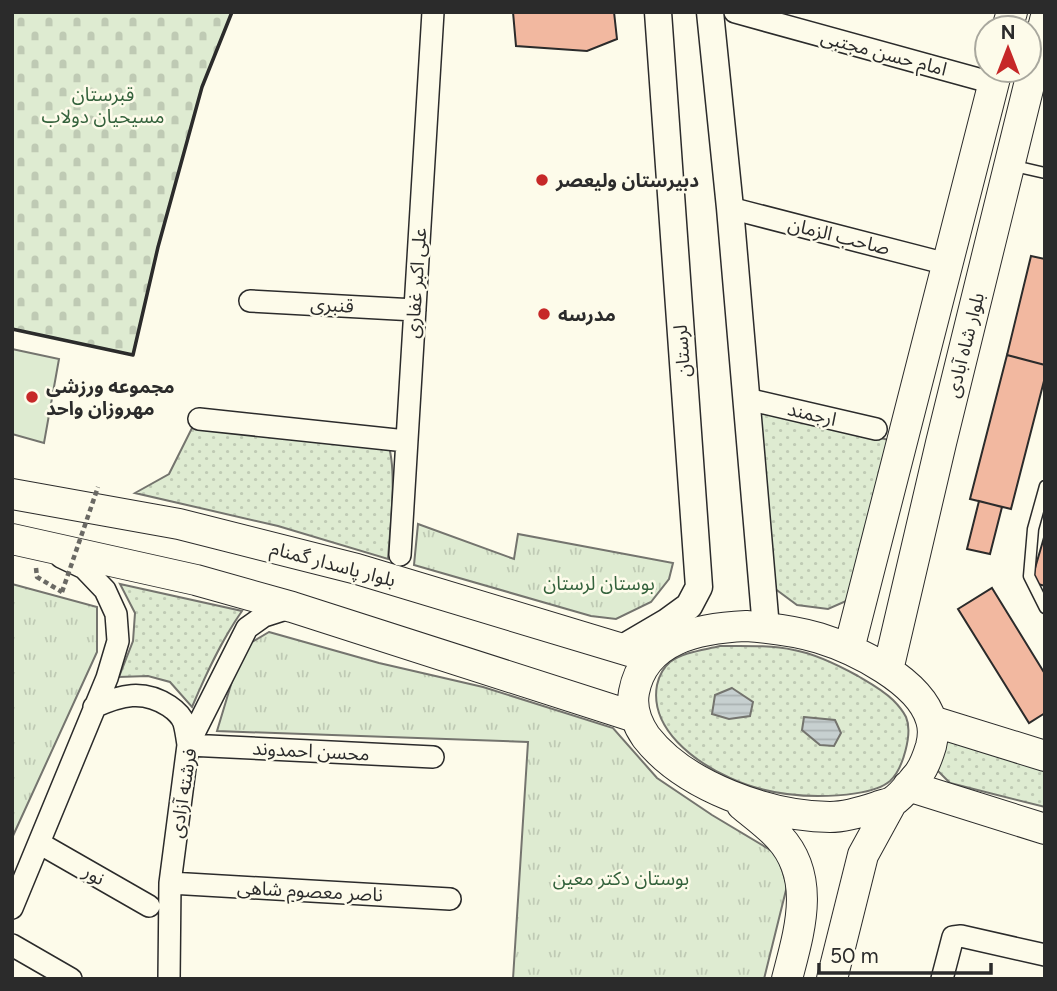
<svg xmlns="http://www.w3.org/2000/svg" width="1057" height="991" viewBox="0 0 1057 991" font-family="Figtree,'Noto Sans Arabic',sans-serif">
  <defs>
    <pattern id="grass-dots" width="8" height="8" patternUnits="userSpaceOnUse" patternTransform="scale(1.75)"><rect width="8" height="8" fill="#deebd1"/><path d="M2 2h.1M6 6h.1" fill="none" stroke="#bfcab4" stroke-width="1.8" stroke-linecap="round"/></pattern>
    <pattern id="cemetery-stones" width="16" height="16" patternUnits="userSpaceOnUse" patternTransform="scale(1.75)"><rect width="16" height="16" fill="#deebd1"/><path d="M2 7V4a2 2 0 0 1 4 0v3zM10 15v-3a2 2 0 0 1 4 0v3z" fill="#bfcab4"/></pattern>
    <pattern id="park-tufts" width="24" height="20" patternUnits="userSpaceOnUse" patternTransform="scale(1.75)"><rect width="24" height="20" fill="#deebd1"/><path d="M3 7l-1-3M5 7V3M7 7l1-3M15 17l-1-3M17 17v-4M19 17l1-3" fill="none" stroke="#bfcab4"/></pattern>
    <pattern id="water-rules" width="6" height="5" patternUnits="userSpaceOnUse" patternTransform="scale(1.75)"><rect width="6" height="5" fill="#c7d0d0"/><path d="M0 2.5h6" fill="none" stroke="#abb3b3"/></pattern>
  </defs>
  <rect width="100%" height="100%" fill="#fdfbea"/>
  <path fill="url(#grass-dots)" stroke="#74746e" stroke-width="2" d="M755,410L898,442L853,598L828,609L797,605L774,588Z
    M196,420L387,441C398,468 390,528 388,559L278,526L135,493L169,474Z
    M120,584L242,611C221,641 206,674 192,707L170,682L148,676L119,677L133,641L135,613Z
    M720,646C745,646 770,645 794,650C816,654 838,665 858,676C870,683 883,690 893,700C897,704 903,711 906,717C913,733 903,769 890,781C875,794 837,796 818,796C788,796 758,791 730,778C695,762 649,729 657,685C659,676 663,668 670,662C683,652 704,650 720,646Z
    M945,732L1045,771V807L950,783L933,766Z"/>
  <path fill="url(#cemetery-stones)" stroke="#74746e" stroke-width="2" d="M12,12H232L202,87L158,247L133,355L12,329Z"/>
  <path fill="url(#park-tufts)" stroke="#74746e" stroke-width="2" d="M418,524L514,559L518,534L673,563L669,579L651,602L616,619L591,616L414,565Z
    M12,584L97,607V652L12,838Z
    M269,632L379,663L483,687L613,728L657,778L712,815L777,854L787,886L764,979H513L528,742L217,731L242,648Z"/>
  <path fill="#deebd1" stroke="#74746e" stroke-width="2" d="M12,349L59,359L44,443L12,434Z"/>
  <path fill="url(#water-rules)" stroke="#74746e" stroke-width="2" d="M732,688L753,702L750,716L729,719L712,714L715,695Z
    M804,717L835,720L841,733L834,746L820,745L802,730Z"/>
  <path fill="#f2b8a0" stroke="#2b2b2b" stroke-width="2" d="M513,12H614L617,39L587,51L516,46Z
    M1031,256L1045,259V365L1007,355Z
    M1007,355L1045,365V377L1011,509L970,499Z
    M979,501L1002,507L990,554L967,549Z
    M1045,534V586L1031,582Z
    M992,588L1045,674V713L1029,723L958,609Z"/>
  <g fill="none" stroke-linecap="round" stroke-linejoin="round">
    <defs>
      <path id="service" d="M1010,165L1045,173
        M1045,486L1033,529L1029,576L1045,608"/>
      <path id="minor" d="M735,12L993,83
        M730,208L947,264
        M250,301L415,310
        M747,399L876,429
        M199,419L406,441
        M400,555L433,12
        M94,707C121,695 143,689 169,706C175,710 182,717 184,723C186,730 187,738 188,745
        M188,745L433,757
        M39,843L149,906
        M170,883L450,899
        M12,908L107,678L118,641L116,614L105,590L84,568L61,557
        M12,945L71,979
        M169,979L170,883L188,745L247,628L264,616L292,607
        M942,979L953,937L961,936L1045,955"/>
      <path id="tertiary" d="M710,12L730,208L766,628
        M621,649L667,622L689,606L699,587L658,12"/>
      <path id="secondary" d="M1007,28L1012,12
        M12,494L179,524L357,569L649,657
        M12,539L196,580L292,607L635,717
        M746,626C771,628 796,631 819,638C855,649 920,681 931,720C934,729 933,738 931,746C928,756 924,767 918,775C910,784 902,796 892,802C888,804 881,805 877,807C862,812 846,817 830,817C769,816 685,787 646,737C637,724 631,708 634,692C644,638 700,628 746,626Z
        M849,649L997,70
        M888,670L941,443L1045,20
        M932,721L1045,756
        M908,786L1045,829
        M742,805C754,815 768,825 779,837C817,878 799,932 787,979
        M832,979L863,855L892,802"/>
    </defs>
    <use href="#service" stroke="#2b2b2b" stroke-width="13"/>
    <use href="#minor" stroke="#2b2b2b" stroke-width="24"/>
    <use href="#tertiary" stroke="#2b2b2b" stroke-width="29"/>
    <use href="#secondary" stroke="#2b2b2b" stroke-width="32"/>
    <path stroke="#6a6964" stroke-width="4.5" stroke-dasharray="5 3.5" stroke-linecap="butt" d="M36,568L37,577L62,592"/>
    <use href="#service" stroke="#fdfbea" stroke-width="10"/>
    <use href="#minor" stroke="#fdfbea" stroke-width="21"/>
    <use href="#tertiary" stroke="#fdfbea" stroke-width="26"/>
    <use href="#secondary" stroke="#fdfbea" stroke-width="30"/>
    <path stroke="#6a6964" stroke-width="4.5" stroke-dasharray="5 3.5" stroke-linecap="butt" d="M62,592L98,487"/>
    <path stroke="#2b2b2b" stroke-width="3.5" d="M12,329L133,355L158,247L202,87L232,12"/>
  </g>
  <g fill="#c62828" stroke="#fdfbea" stroke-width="2.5">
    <circle cx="542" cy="180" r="7"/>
    <circle cx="544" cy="314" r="7"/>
    <circle cx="32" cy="397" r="7"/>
  </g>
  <g text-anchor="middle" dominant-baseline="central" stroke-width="5" stroke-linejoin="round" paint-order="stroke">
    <g font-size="19" fill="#2b2b2b" stroke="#fdfbea">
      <text transform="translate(884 53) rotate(15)">امام حسن مجتبی</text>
      <text transform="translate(839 236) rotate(14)">صاحب الزمان</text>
      <text transform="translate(416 283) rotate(-86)">علی اکبر غفاری</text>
      <text transform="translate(332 305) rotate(3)">قنبری</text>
      <text transform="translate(965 345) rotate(-76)">بلوار شاه آبادی</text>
      <text transform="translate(682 351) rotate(-94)">لرستان</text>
      <text transform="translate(812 414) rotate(13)">ارجمند</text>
      <text transform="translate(333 564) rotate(15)">بلوار پاسدار گمنام</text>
      <text transform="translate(311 751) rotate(3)">محسن احمدوند</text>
      <text transform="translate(183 793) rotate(-81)">فرشته آزادی</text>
      <text transform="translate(94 875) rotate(30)">نور</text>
      <text transform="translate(310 891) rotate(3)">ناصر معصوم شاهی</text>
    </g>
    <g font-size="19" fill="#34623c" stroke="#fdfbea">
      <text x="103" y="94">قبرستان<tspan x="103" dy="22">مسیحیان دولاب</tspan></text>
      <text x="599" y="583">بوستان لرستان</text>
      <text x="621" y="878">بوستان دکتر معین</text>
    </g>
    <g font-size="19" font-weight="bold" fill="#2b2b2b" stroke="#fdfbea" text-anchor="start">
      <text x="556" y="180">دبیرستان ولیعصر</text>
      <text x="558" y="314">مدرسه</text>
      <text x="46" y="386">مجموعه ورزشی<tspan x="46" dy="22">مهروزان واحد</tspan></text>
    </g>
  </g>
  <rect width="1057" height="991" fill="none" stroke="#2b2b2b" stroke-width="28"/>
  <g transform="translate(1008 49)"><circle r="33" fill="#fdfbea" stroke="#a9a89e" stroke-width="2"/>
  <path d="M0-5L12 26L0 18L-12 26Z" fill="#c62828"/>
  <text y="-10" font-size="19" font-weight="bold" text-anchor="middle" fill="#2b2b2b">N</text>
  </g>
  <path d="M819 963v10h172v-10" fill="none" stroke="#2b2b2b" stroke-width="3.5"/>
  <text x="830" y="963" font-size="21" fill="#2b2b2b" stroke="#fdfbea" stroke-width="5" paint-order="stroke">50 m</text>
</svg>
